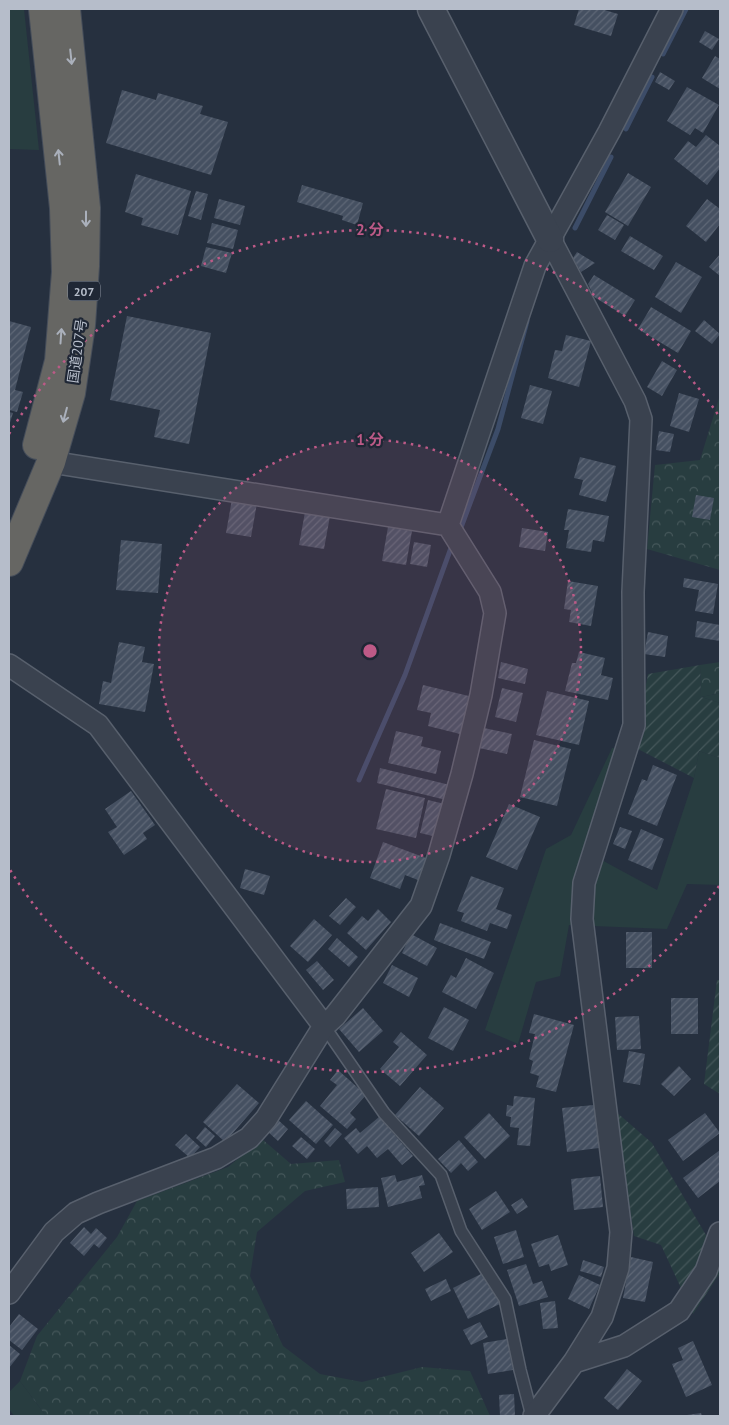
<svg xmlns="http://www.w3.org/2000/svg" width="729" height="1425" viewBox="0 0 729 1425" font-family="'PT Sans','Noto Sans JP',sans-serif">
  <defs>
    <pattern id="forest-crowns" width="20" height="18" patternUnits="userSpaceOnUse" patternTransform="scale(1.25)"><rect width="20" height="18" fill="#283d40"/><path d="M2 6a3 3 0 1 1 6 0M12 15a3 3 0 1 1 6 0" fill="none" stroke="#45575a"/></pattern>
    <pattern id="garden-furrows" width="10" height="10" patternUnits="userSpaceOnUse" patternTransform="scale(1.25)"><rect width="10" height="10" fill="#283d40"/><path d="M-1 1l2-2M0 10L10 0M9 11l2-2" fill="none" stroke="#45575a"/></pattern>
    <pattern id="building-hatch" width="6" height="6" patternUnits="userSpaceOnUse" patternTransform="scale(1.25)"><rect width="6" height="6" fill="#455061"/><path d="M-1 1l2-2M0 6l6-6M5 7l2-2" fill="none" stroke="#5e6776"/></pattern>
  </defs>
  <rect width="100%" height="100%" fill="#26303f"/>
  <path fill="#283d40" d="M9,9H24L39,150L9,149Z
    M720,693V703L701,697Z
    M634,747L598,858L657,890L694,778L699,751L720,758V882L719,885L687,884L667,929L569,925L560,976L536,982L518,1044L485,1030L546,849L571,835L612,748Z
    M20,1381L46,1416H14L9,1409V1392Z"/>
  <path fill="url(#forest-crowns)" d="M720,395V570L647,549L655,465L700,460Z
    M720,662V693L701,697L700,665Z
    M262,1139L291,1164L339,1160L345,1182L305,1191L257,1232L250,1276L283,1346L320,1374L362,1382L422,1367L470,1371L490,1416H46L20,1381L37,1336L117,1237L137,1201L228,1167Z"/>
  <path fill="url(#garden-furrows)" d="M700,665L701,697L720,703V758L699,751L694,778L634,747L648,674Z
    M717,980H720V1094L704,1084Z
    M615,1111L652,1143L720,1259V1273L693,1314L661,1245L634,1236Z"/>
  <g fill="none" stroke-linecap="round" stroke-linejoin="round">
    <path stroke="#3c4c68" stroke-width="5" d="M663,54L686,9
      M626,129L652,77
      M575,228L611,157
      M460,530L498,429L527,321
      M359,780L405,675L452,545"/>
  </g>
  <path fill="url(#building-hatch)" d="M579,9H601L618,14L611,36L574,25Z
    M705,31L719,39L712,50L699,42Z
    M715,56L720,59V89L702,78Z
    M660,72L675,81L669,90L655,82Z
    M687,87L719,105L703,133L695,128L690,135L667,121Z
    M122,90L156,100L158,93L203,106L200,114L228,122L211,175L106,143Z
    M706,135L720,146V168L707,185L674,159L688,141L696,147Z
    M628,173L651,187L628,226L605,212Z
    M136,174L191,191L178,235L141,225L143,218L125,212Z
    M302,185L363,203L357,225L342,220L343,216L297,202Z
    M196,191L208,194L201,220L188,216Z
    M219,199L245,206L240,225L214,218Z
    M707,199L720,209V224L706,242L686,226Z
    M607,215L624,225L615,240L598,230Z
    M212,223L238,230L233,249L207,243Z
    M630,236L663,256L654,270L621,251Z
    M206,247L232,253L226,273L201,266Z
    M577,252L595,263L581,272L573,258Z
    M720,254V276L709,267Z
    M676,262L702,277L681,313L655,297Z
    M594,275L635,300L625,316L594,297L588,284Z
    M651,307L691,331L678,353L638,329Z
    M127,316L211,333L189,444L154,437L160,410L110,400Z
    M704,320L720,334L712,344L695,331Z
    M9,321L31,327L15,390L23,392L17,412L9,410Z
    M566,335L591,341L579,387L548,378L555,350L562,351Z
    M662,361L677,370L662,396L647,387Z
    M530,385L552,391L543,424L521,418Z
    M679,393L699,399L689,432L670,426Z
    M9,412L13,413L9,426Z
    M659,431L674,434L670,452L656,450Z
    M580,457L616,466L606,502L579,495L583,480L574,478Z
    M696,495L714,498L710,520L692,517Z
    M232,499L257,503L251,537L226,533Z
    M568,509L609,516L604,542L593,540L591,552L566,548L569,530H564Z
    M305,512L330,516L324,549L299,545Z
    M388,527L412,531L406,565L382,561Z
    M522,528L548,532L545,551L519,547Z
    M121,540L162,544L158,593L116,590Z
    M414,542L431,545L427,567L410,564Z
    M684,578L718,584L713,614L695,611L699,590L683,587Z
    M568,581L598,586L591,626L569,622L571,610L564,609Z
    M697,621L720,625V641L695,637Z
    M648,632L668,636L665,657L644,654Z
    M119,642L145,647L142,662L154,664L145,712L99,704L103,681L111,683Z
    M579,652L605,658L601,675L613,678L608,700L565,691L572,663H576Z
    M501,662L528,669L525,684L498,678Z
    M423,685L473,697L464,735L428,726L431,713L417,710Z
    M502,688L523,693L516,722L495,717Z
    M547,691L589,701L579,745L536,735Z
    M484,728L512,734L507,754L479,748Z
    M396,731L423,737L421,746L441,751L436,774L388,763Z
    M534,740L571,749L557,806L520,797Z
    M653,765L677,775L657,826L628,814L642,779L647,781Z
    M380,768L450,785L446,800L377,783Z
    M386,789L425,798L416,838L376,829Z
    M131,791L155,825L143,833L147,839L124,855L108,832L117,827L105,809Z
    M428,800L445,804L437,837L420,833Z
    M509,804L540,817L517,870L486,857Z
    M620,827L632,831L625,849L613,844Z
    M641,829L664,839L652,870L628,860Z
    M383,842L426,858L418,880L405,875L400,889L370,878Z
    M245,869L270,876L264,895L240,888Z
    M471,876L504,888L496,909L512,915L507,929L490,923L487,931L461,921L464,913L457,911Z
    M346,898L356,907L340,925L329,916Z
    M378,909L391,922L366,950L347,933L362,916L368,921Z
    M314,919L332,935L308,962L290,946Z
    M440,923L491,942L484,959L434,940Z
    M626,932H652V968H626Z
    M411,934L437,948L427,966L402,953Z
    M337,938L358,957L349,967L328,949Z
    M466,958L494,973L476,1009L442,992L451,975L456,978Z
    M317,961L334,980L323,990L306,970Z
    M392,965L418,978L409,997L383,983Z
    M671,998H698V1034H671Z
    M444,1007L469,1020L453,1051L428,1038Z
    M363,1008L383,1031L359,1052L339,1029Z
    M534,1014L574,1025L556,1092L536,1087L539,1076L530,1073L533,1061L529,1059L535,1034L529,1033Z
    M639,1016L641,1049L617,1050L615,1017Z
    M401,1032L427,1055L400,1086L380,1069L399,1047L393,1042Z
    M629,1051L645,1054L640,1085L623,1082Z
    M679,1066L691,1079L674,1096L661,1084Z
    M338,1070L366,1095L350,1113L356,1119L347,1129L320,1106L337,1085L330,1080Z
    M237,1084L259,1103L225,1142L203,1122Z
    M420,1087L444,1108L419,1136L395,1115Z
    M514,1096L535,1098L530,1146L517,1145L519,1128L510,1127L511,1117L506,1116L507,1105L513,1106Z
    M306,1101L333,1125L316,1144L289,1120Z
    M594,1105L599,1148L567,1152L562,1108Z
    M489,1113L510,1136L485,1159L464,1137Z
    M705,1113L720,1133L683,1161L668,1140Z
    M379,1117L413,1156L402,1165L388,1149L377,1158L367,1146L358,1154L344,1138L356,1128L360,1133Z
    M277,1119L288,1129L278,1141L267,1131Z
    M205,1127L215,1136L206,1147L196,1138Z
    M335,1128L342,1134L330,1147L324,1141Z
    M186,1134L200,1147L190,1158L175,1145Z
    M301,1137L315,1149L307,1159L292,1146Z
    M459,1140L478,1162L468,1171L461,1163L451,1173L438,1159Z
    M720,1150V1181L698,1198L683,1178Z
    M395,1175L397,1182L422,1175L425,1185L419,1186L422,1198L388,1207L381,1178Z
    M600,1176L603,1207L574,1210L571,1179Z
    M378,1187L379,1207L347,1209L346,1189Z
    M496,1191L510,1212L482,1230L469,1209Z
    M522,1198L528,1207L517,1214L511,1205Z
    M84,1227L91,1234L96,1228L107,1238L99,1248L94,1244L84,1256L70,1243Z
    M516,1230L524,1257L503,1264L494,1237Z
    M439,1233L453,1252L424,1272L411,1253Z
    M558,1235L568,1265L551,1271L549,1264L539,1267L531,1244Z
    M631,1257L653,1262L645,1302L623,1298Z
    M583,1260L604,1267L601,1277L580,1271Z
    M526,1264L533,1284L542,1281L548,1297L519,1306L507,1270Z
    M485,1272L500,1304L468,1319L453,1288Z
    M579,1275L600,1285L589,1309L568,1299Z
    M446,1279L451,1291L431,1301L425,1289Z
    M555,1301L558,1328L543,1329L540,1303Z
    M19,1314L38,1329L22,1350L9,1340V1327Z
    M480,1322L488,1337L471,1345L463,1330Z
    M507,1339L513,1370L488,1374L483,1343Z
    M693,1341L712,1385L686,1397L672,1364L683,1360L678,1348Z
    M9,1345L20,1354L9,1368Z
    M627,1369L642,1381L618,1410L604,1398Z
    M514,1394L515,1415L500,1416L499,1395Z
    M701,1413L702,1416H687V1415Z"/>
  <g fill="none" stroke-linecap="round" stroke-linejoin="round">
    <defs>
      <path id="service" d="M324,1026L384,1113L441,1175L461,1231L505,1299L520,1370L532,1416"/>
      <path id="minor" d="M448,525L535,266L609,132L672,9
        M9,665L98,725L324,1026
        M9,1293L54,1232L76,1213L98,1203L216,1158L249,1138L266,1119L324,1026L335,1016L421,906L439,855L462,774L481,695L495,613L490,592L448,525L51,462
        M574,1362L624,1346L679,1311L706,1271L720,1233
        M534,1416L574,1362L602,1317L618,1268L621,1232L582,919L584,883L634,725L633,592L641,419L635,401L550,239"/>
      <path id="tertiary" d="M431,9L550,239"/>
      <path id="trunk" d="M37,445L59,361L66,272L64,208L43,9
        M9,562L51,462L71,393L81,325L85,266L86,208L66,9"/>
    </defs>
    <use href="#service" stroke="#58606d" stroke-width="14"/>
    <use href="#minor" stroke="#58606d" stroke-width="24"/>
    <use href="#tertiary" stroke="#58606d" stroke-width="29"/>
    <use href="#trunk" stroke="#454d5a" stroke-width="30"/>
    <use href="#service" stroke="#3a424f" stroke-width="11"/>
    <use href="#minor" stroke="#3a424f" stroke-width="21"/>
    <use href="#tertiary" stroke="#3a424f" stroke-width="26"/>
    <use href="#trunk" stroke="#666663" stroke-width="28"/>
  </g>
  <defs><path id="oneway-shaft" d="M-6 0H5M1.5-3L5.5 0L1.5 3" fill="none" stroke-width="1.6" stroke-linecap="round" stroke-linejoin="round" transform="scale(1.25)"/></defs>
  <g stroke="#aab0bb">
    <use href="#oneway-shaft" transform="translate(71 57) rotate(84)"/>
    <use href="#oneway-shaft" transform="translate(59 157) rotate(-96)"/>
    <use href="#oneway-shaft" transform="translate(86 219) rotate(90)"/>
    <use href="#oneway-shaft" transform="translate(61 336) rotate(-86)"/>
    <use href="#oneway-shaft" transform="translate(65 415) rotate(105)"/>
  </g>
  <circle cx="370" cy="651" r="211" fill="#bd5a87" fill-opacity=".12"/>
  <g fill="none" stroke="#bd5a87" stroke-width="2.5" stroke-dasharray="2.5 5">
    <circle cx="370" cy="651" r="211"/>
    <path d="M719 886A421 421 0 0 1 9 868M9 434A421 421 0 0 1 719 416"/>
  </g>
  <g text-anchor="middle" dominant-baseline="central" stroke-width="4.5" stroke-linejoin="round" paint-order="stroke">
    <rect fill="#1f2735" stroke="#89909d" stroke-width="1" x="68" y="281.5" width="32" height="19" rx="4"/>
    <g font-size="12" font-weight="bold" fill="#b6bdca">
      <text x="84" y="291">207</text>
    </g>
    <g font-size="14" fill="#b6bdca" stroke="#1f2735">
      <text transform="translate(77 351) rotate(-82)">国道207号</text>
    </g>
  </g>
  <circle cx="370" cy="651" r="8" fill="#bd5a87" stroke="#1f2735" stroke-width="2.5"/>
  <g font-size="15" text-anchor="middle" font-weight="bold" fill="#bd5a87" stroke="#1f2735" stroke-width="4.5" stroke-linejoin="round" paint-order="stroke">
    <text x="370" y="235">2 分</text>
    <text x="370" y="445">1 分</text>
  </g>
  <rect width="729" height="1425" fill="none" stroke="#b6bdca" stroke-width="20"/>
</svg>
